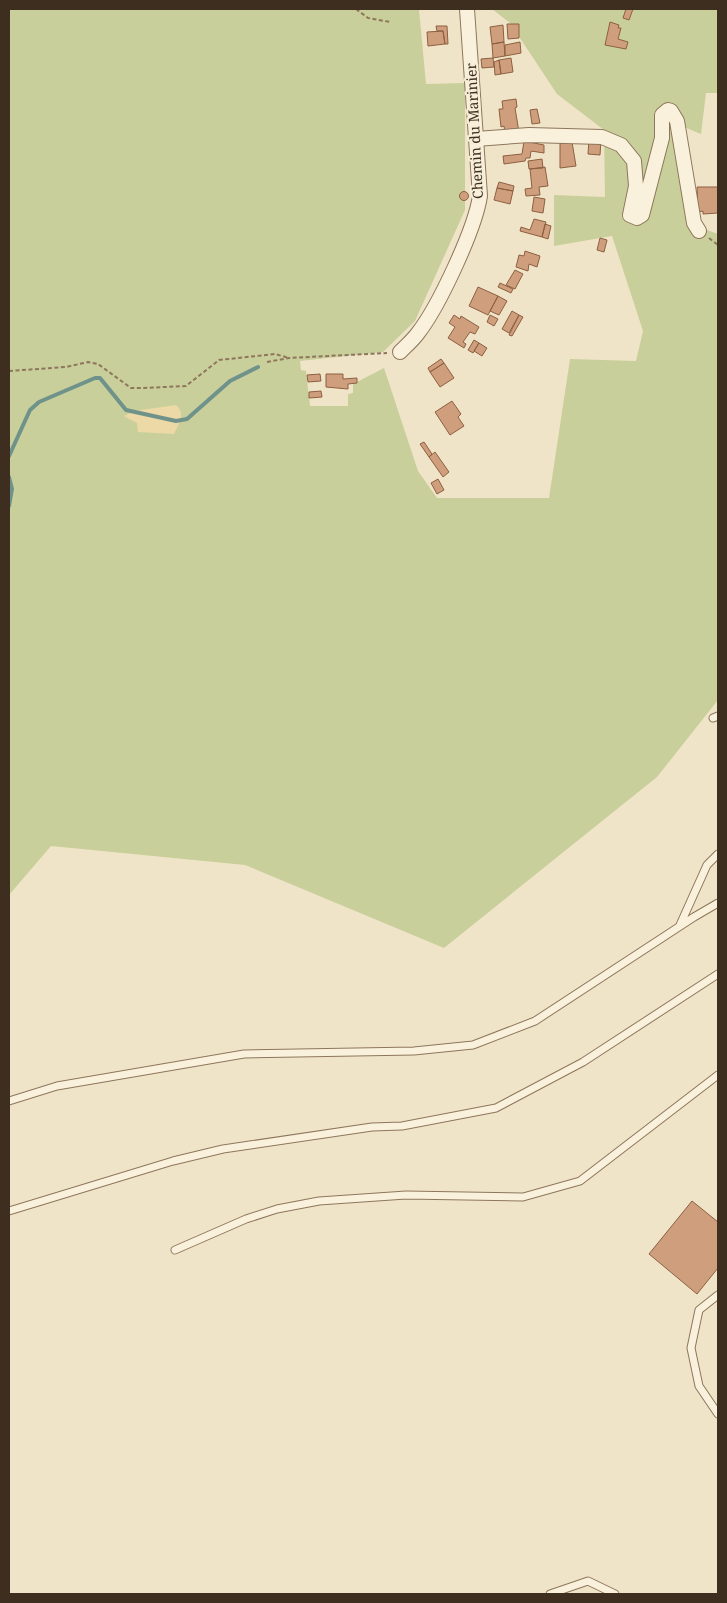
<svg xmlns="http://www.w3.org/2000/svg" width="727" height="1603" viewBox="0 0 727 1603" font-family="'Noto Serif',serif">
  <rect width="100%" height="100%" fill="#f0e4c8"/>
  <path fill="#c9cf9b" d="M9,9H419L426,84L465,83V210L415,321L383,352L300,361L301,370L306,371L310,406H348V394L353,393V384L384,368L418,471L437,498H549L570,359L636,361L643,331L612,236L554,246V195L605,197L604,130L557,94L510,23L492,9H718V93H706L701,134L672,122L691,216L704,229L718,234V700L657,777L444,948L245,865L51,846L9,895Z"/>
  <path fill="#ecd9a5" d="M176,405C186,414 179,424 174,434L138,432L137,423L124,416L134,411Z"/>
  <g fill="none" stroke-linecap="round" stroke-linejoin="round">
    <path stroke="#6f938a" stroke-width="4" d="M9,456L30,410L39,402L95,378H100L126,410L176,421L187,419L230,381L258,367
      M9,477L12,489L9,506"/>
  </g>
  <path fill="#cf9f7d" stroke="#8d5f41" d="M626,9H633L629,20L623,18Z
    M610,22L619,25L618,28H621L618,39L628,42L626,49L605,45Z
    M507,24H519V38L508,39Z
    M503,25L504,42L492,44L490,27Z
    M436,26H447L448,44H445L443,31H437Z
    M443,31L445,44L428,46L427,32Z
    M504,42L505,56L493,58L492,44Z
    M520,42L521,53L505,56V45Z
    M493,58L494,67L482,68L481,59Z
    M511,58L513,72L501,74L499,60Z
    M499,60L501,74L495,75L494,62Z
    M516,99L517,107L515,108L519,132L505,134L504,126L501,127L499,109H503L502,101Z
    M537,109L540,123L532,124L530,110Z
    M589,139L601,140L600,155L588,154Z
    M524,141L544,145V153L531,151L530,158H526L525,161L504,164L503,156L522,154Z
    M572,142L576,166L560,168V143Z
    M542,159L543,168L529,169L528,161Z
    M545,167L548,186L539,187L540,195L526,196L525,189L532,188L530,169Z
    M499,182L514,186L513,191L497,188Z
    M697,187H718V213L703,214V211L698,212Z
    M497,188L513,191L510,204L494,200Z
    M459.5 196a4.5 4.5 0 1 1 9 0a4.5 4.5 0 1 1-9 0Z
    M534,197L545,199L543,213L532,211Z
    M534,219L546,222L542,237L520,231L521,227L530,230Z
    M545,224L551,226L548,239L542,237Z
    M600,238L607,240L604,252L597,250Z
    M525,251L540,256L537,267L529,264L528,271L516,267L519,255L524,256Z
    M515,270L523,274L515,289L506,285Z
    M500,283L513,289L511,293L498,287Z
    M478,287L498,296L488,315L469,306Z
    M498,296L507,301L499,315L490,311Z
    M512,311L519,315L509,333L502,329Z
    M454,315L460,319L461,316L479,327L475,334L470,332L463,342L466,344L464,348L448,338L455,327L449,323Z
    M490,315L498,319L494,326L487,322Z
    M519,315L523,317L512,336L509,335Z
    M474,340L479,343L473,353L468,350Z
    M479,343L487,348L482,356L474,351Z
    M441,359L444,363L430,372L428,368Z
    M444,363L454,378L440,387L430,372Z
    M320,374L321,381L308,382L307,375Z
    M326,374H343V379L357,378V383L348,384V389L326,387Z
    M321,391L322,397L309,398V392Z
    M452,401L461,414L458,417L464,426L450,435L435,412Z
    M424,442L432,454L429,457L420,444Z
    M435,452L449,472L443,477L429,457Z
    M438,479L444,490L437,494L431,483Z
    M692,1201L718,1222V1268L697,1294L649,1254Z"/>
  <g fill="none" stroke-linecap="round" stroke-linejoin="round">
    <defs>
      <path id="lane" d="M713,718L718,716
        M680,925L707,865L718,854
        M9,1101L57,1086L244,1054L414,1051L473,1045L535,1021L694,917L718,903
        M9,1211L173,1161L223,1149L372,1127L402,1126L496,1108L583,1062L718,974
        M175,1250L246,1219L277,1209L319,1201L406,1195L523,1197L580,1181L718,1075
        M718,1295L699,1310L691,1348L699,1386L718,1414
        M550,1594L588,1581L615,1594"/>
      <path id="street" d="M476,139L529,135L602,137L621,145L634,161L636,186L630,215L637,218L642,215L662,138V115L668,110L671,111L677,121L694,223L699,231
        M400,352C406,346 413,340 418,333C439,306 475,229 480,196L467,9"/>
    </defs>
    <use href="#lane" stroke="#8d765c" stroke-width="9"/>
    <use href="#street" stroke="#8d765c" stroke-width="16"/>
    <path stroke="#8d765c" stroke-width="2" stroke-dasharray="4 2.5" stroke-linecap="butt" d="M356,9L368,18L390,22
      M709,238L718,245
      M267,362L289,358L387,353
      M9,371L66,367L88,362L98,364L131,388H144L186,386L219,360L275,354L289,358"/>
    <use href="#lane" stroke="#faf1dc" stroke-width="7"/>
    <use href="#street" stroke="#faf1dc" stroke-width="14"/>
  </g>
  <g text-anchor="middle" dominant-baseline="central" stroke-width="4.5" stroke-linejoin="round" paint-order="stroke">
    <g font-size="14" fill="#3d2e20" stroke="#f7eed8">
      <text transform="translate(474 131) rotate(-93)">Chemin du Marinier</text>
    </g>
  </g>
  <rect width="727" height="1603" fill="none" stroke="#3d2e20" stroke-width="20"/>
</svg>
